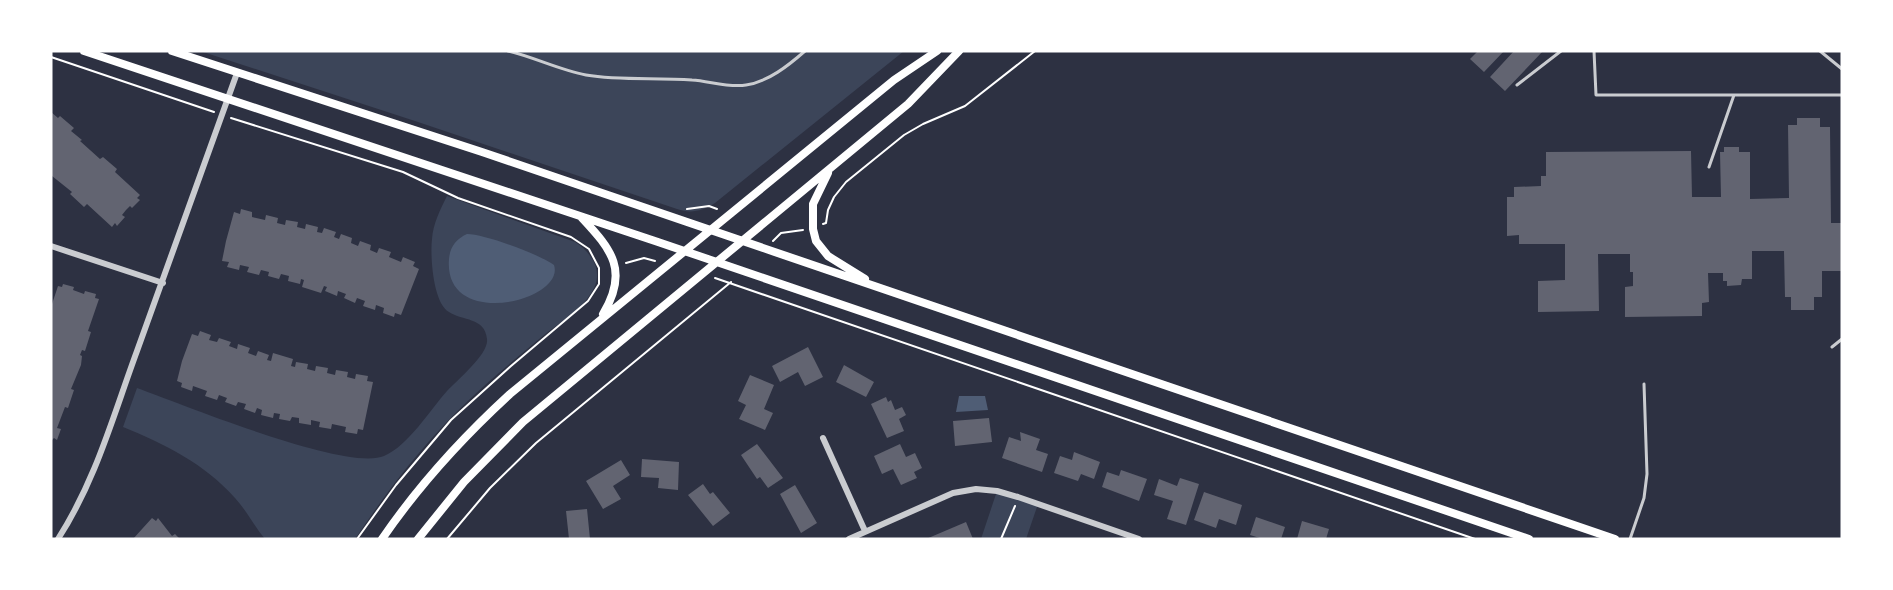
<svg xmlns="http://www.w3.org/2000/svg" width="1893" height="590" viewBox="0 0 1893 590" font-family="Arial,sans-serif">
  <rect width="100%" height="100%" fill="#2d3142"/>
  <path fill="#3c4559" d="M200,51H904L715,203C702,211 691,214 677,209L418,122Z
    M447,196L575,242C591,252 603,270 594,288C584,308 561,322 544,335C519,356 494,376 471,398C426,440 389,488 355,539H265C254,526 247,511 235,498C205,464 165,444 123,427L137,388C182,404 346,472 384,456C408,446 430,410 447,391C458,379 489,354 487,339C485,317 462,321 449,312C433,303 430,256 432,239C433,224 440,210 447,196Z
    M997,491L1038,504L1026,539H981Z"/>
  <path fill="#4f5d75" d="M467,234C484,234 539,254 554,265C566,301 443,331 449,259C450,247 456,239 467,234Z
    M959,396H985L988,410L956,412Z"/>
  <path fill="#626471" d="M1478,51H1504L1484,72L1470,59Z
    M1514,51H1543L1505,91L1490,77Z
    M51,112L58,118L60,116L74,128L71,131L82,140L80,141L100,159L103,157L117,169L115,172L140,195L137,198L140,200L132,208L130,206L126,210L122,215L125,217L117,226L115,223L112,227L87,204L84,207L70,194L72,192L52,176Z
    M1797,118H1820V127H1830L1831,223H1842V271H1822V297H1814V310H1791V297H1785L1784,251H1752V279H1742L1741,285L1727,286V281H1723V273H1708L1709,302L1702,303V316L1625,317V287L1633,286V272H1630V254H1598L1599,311L1538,312V281L1565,280V244H1519V235L1507,236V197H1514V187L1541,186V176H1546V152L1691,151L1692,197H1721L1720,152H1724V147H1739V152H1750V199L1789,198L1788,125H1797Z
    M241,209L252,212V217L265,220L266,215L278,218L277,223L285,225L286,220L298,222L297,227L305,229L306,224L318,227L317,232L322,233L324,228L336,232L334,237L339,239L341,234L352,238L351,243L358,246L360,241L371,245L370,250L377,253L379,248L391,252L389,257L401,262L403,257L415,262L413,266L419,269L401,315L395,313L394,317L383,313L384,308L376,305L375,310L363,306L365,301L357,298L355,303L344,298L346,294L338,291L337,296L325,291L327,287L324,286L321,293L302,287L304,280L301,279L300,284L288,281L289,276L281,274L279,279L268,276L269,272L261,270L259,275L247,272L249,267L240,265L239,270L227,267L229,262L222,261L226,241L234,212L240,214Z
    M63,284L74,287L73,290L84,294L85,291L96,294L95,298L99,299L88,331L91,332L85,351L82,350L80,355L82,356L81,365L71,389L74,390L68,408L65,407L57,428L61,429L57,440L54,438L51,441V307L58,286L62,287Z
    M200,331L211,335L209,340L217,342L219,338L231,342L229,346L237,349L238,344L250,348L248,353L256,356L258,351L269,355L267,360L271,361L273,353L293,359L291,366L295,367L296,362L308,364L307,369L315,371L316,366L328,368L327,373L335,375L336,370L348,372L347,377L355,379L356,374L368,376L367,381L373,382L363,430L358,429L357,434L345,432L346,427L332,424L331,429L319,427L320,422L311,420V425L299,423V418L292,417L290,421L279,419L280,414L274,413L273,418L261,415L262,410L257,408L255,413L244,409L246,404L238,402L236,406L225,402L227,398L219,395L217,400L205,396L207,391L193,386L192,391L181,387L182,383L177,381L182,361L192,334L198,336Z
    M808,347L823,377L805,386L798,372L780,382L772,366Z
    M844,365L874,382L866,397L836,382Z
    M750,375L774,385L764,409L773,413L765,430L739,419L746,405L738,401Z
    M886,397L888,402L891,400L895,410L902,407L906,415L899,419L904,431L887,438L871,404Z
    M989,418L992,442L955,446L953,421Z
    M1020,432L1040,439L1036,450L1048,454L1042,472L1002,458L1009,437L1021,441Z
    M757,444L783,478L768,488L760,477L757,479L741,455Z
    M900,444L906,457L915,453L922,468L914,472L917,478L901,485L893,469L882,474L874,456Z
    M1074,452L1100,462L1094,479L1081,474L1078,481L1054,473L1060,456L1072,460Z
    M642,459L679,462L678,490L658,488L659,478L641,477Z
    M621,460L630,475L613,486L621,499L603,509L586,481Z
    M1121,470L1147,479L1139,501L1102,487L1107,472L1119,476Z
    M1180,478L1199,484L1186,525L1167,519L1173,501L1154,495L1159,479L1177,486Z
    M703,484L710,494L713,492L730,513L713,526L688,495Z
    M795,485L817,523L801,533L780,494Z
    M1204,492L1242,505L1236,525L1219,519L1216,528L1194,520Z
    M587,509L590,539H569L566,511Z
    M1256,517L1285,527L1281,539H1263L1250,535Z
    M152,518L156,521L158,518L172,536L175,534L180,539H133Z
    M1302,521L1329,529L1326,539H1297Z
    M966,522L973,539H926Z"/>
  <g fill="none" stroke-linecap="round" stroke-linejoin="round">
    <path stroke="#fff" stroke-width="2" d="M51,57L214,112
      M231,118L403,172L458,198L571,237L589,249L599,268V284L588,301L511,366L451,420L396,485L357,539
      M687,209L709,206L717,209
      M823,224L826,223L828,210L834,197L846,182L904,135L923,124L965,106L1035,51
      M773,241L781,233L803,230
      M626,263L644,258L655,261
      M715,278L1475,539
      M447,539L490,488L536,443L731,282
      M1001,539L1015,506"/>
    <path stroke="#caccd0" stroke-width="3" d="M508,51C534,57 559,70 586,75C621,81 657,77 692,80C709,81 729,88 746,85C768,82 789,65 805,51
      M1594,51L1596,95H1842
      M1820,51L1842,69
      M1517,85L1561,51
      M1709,167L1734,95
      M1832,347L1842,339
      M1630,539L1644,498L1647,474L1644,384"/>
    <path stroke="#caccd0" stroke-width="6" d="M51,246L163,283
      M823,438L865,531
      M58,539C96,480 113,416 137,351C171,259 204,166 237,73
      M849,539L953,493L976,489L997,491L1018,497L1139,539"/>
    <path stroke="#fff" stroke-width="8" d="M84,51L658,242L1529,539
      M172,51L482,152L1615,539
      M828,173L813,204V229L816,241L828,256L865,279
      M582,218C612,250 629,271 603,314
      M382,539C419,485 462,438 510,394L894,80L937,51
      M418,539L464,482L523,422L908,104L959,51"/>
  </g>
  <rect width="1893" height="590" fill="none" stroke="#ffffff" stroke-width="105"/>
</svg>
